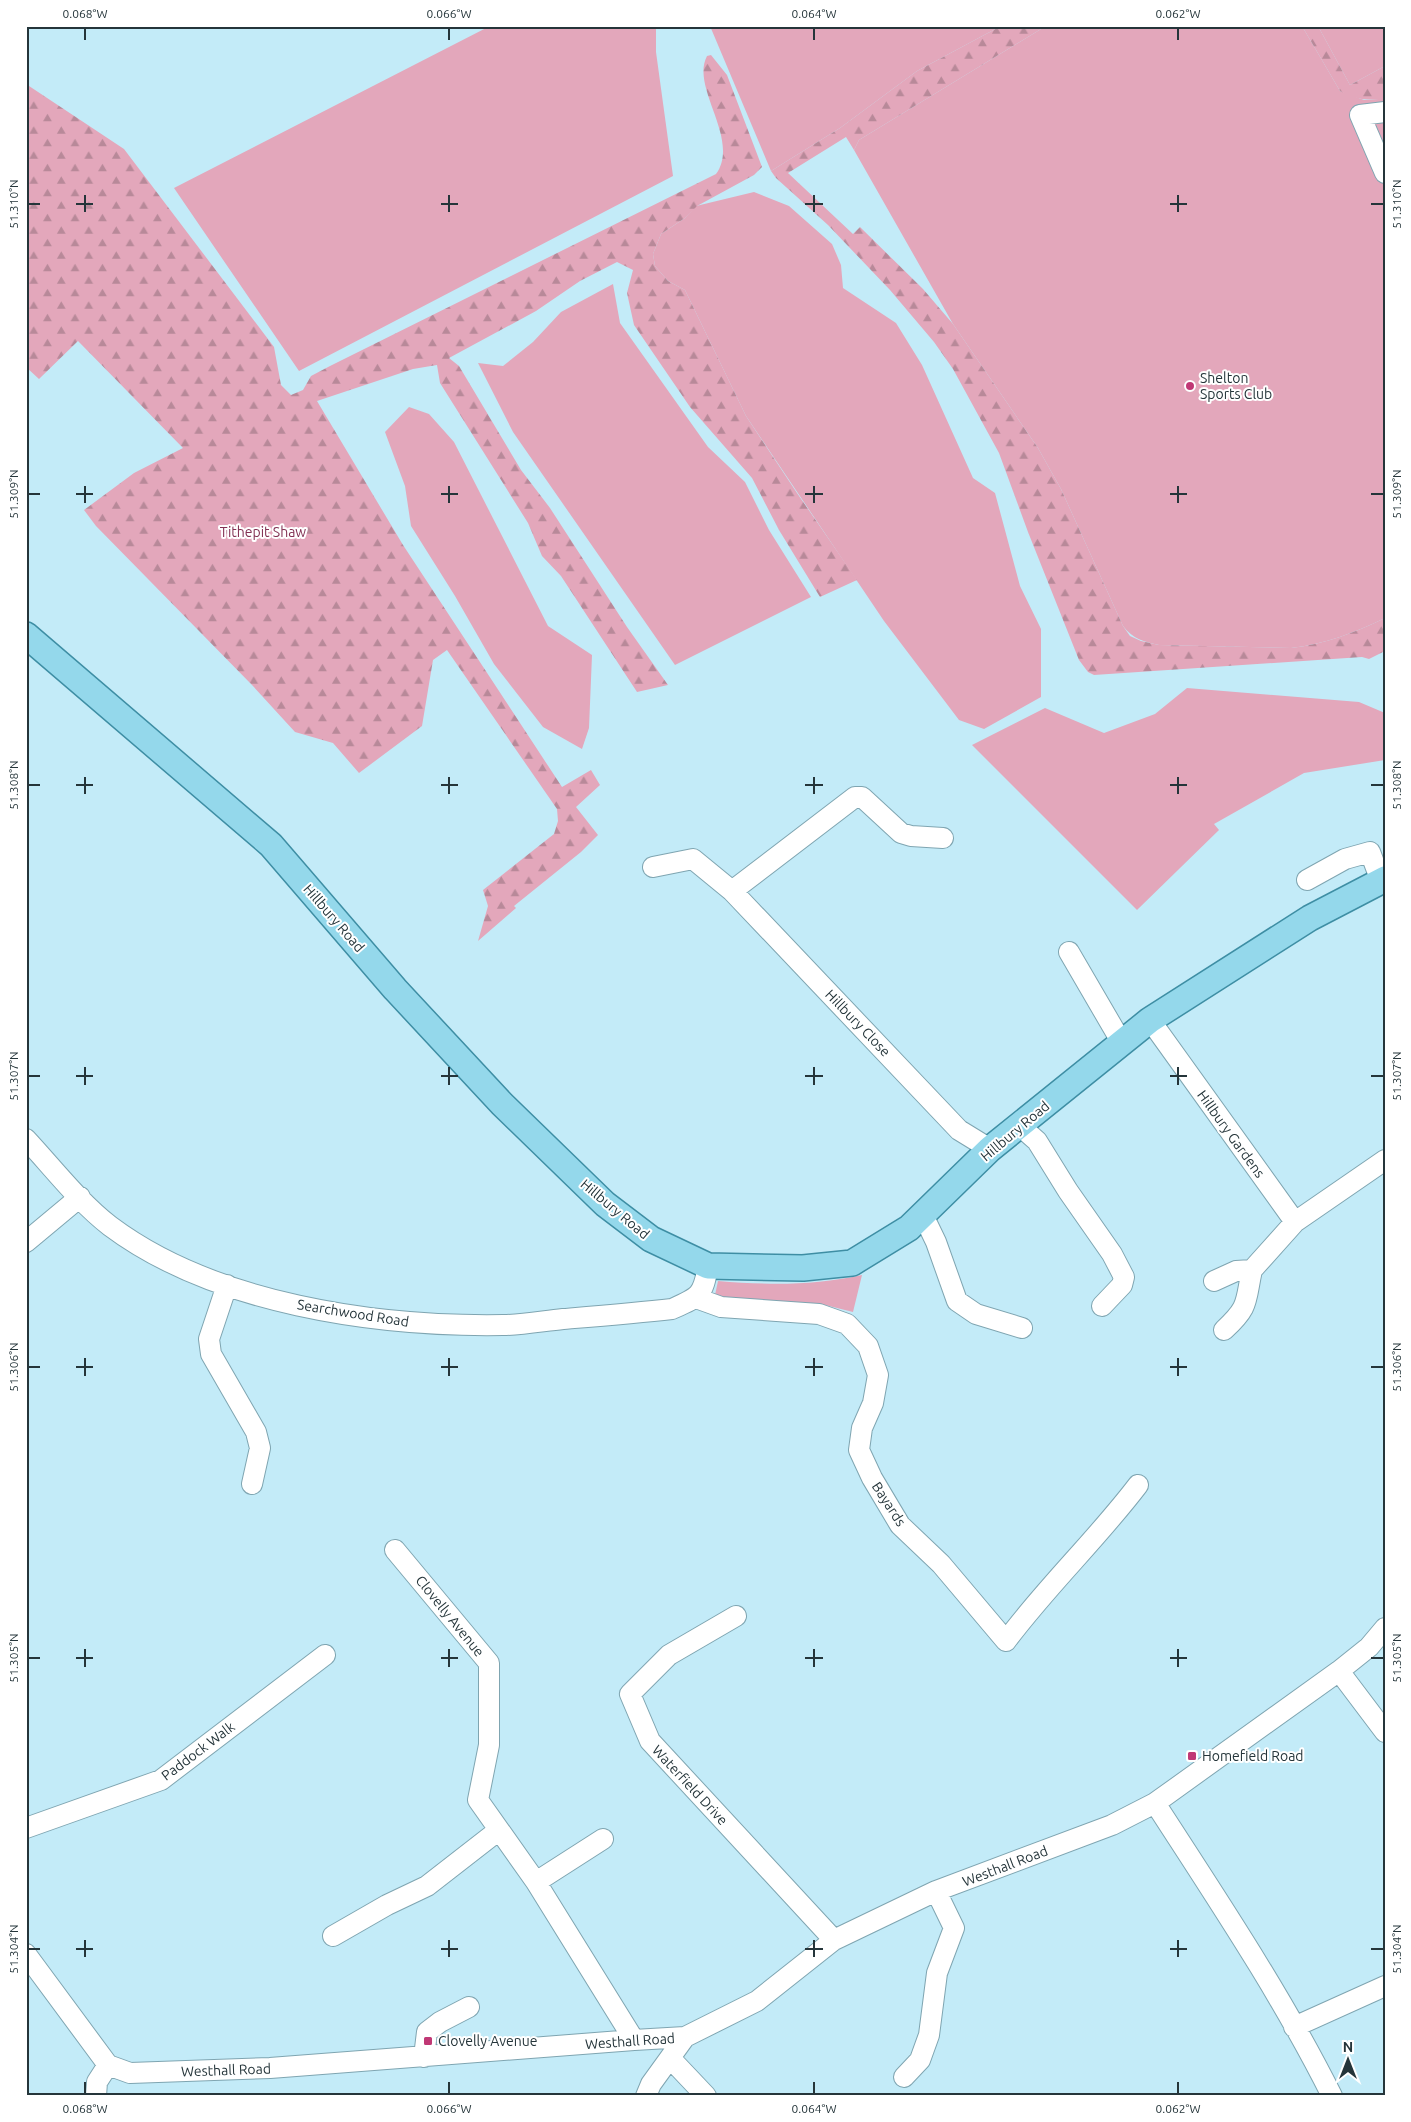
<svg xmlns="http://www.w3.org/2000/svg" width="1411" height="2122" viewBox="0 0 1411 2122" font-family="Ubuntu,sans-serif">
  <defs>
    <pattern id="forest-firs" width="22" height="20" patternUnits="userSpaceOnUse" patternTransform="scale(1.25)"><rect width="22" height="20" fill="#e3a7bb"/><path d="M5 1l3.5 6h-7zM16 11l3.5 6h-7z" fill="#b88999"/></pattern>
  </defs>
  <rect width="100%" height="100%" fill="#c3ebf8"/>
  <path fill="#e3a7bb" d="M490,26H656V52L673,176L299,371L174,188Z
    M710,26H1001L917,71L840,128L771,171Z
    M1046,26H1302L1340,91L1364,100H1385V618C1354,633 1325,644 1291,648L1159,645C1144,642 1133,639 1123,626L1061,489L1038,448L953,324L854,150L859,140Z
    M1318,26H1385V66L1350,85Z
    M754,192L789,206L832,244L841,265L843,288L896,323L922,365L973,478L995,493L1020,586L1041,629V697L984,729L959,720L884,621L746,416L685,290L668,281L655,266L653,254L661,234L685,218L696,206Z
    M613,284L620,323L708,447L745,482L769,530L811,597L675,665L513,432L478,363L503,366L533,342L561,312Z
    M409,407L429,414L454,442L548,626L592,655L589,728L582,749L543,727L494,664L455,596L411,526L405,486L385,432Z
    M1187,688L1359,702L1385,713V760L1304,773L1214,824L1219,830L1137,910L972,745L1045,708L1104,733L1155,714Z
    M862,1275L853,1312L825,1305L723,1299L715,1295L718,1281C767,1285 813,1286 862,1275Z"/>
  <path fill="url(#forest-firs)" d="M1001,26H1046L859,140L854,150L846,137L788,173L853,234L860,227L923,289L953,324L1038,448L1061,489L1123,626L1130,636L1141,641L1159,645L1291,648C1325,644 1354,633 1385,618V651L1369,659L1362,657L1094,675L1088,672L1079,660L1028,532L999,453L953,369L934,342L890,290L828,225L776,178L771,171L840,128L917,71Z
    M1302,26H1318L1350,85L1385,66V100C1368,100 1355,100 1340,91Z
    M711,55L727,75L762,167L754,175L697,206L685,218L661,234L653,254L655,266L668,281L685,290L746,416L797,493L857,580L820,597L779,530L752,478L690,407L634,325L627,293L633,270L617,262L580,281L536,311L449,358L459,366L521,470L550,508L627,627L668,685L637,692L561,576L542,556L528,523L440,383L437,365L413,369L317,401L403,545L562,787L591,770L600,785L576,807L598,835L581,852L514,906L516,908L478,941L488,906L483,890L554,834L558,821L557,809L447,650L433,660L422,726L359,773L333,743L295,732L252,685L96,526L84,510L134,473L183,448L78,341L39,379L26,367V84L124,149L274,347L281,385L291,395L303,390L311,376L330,366L716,174C741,139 690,88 707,56Z"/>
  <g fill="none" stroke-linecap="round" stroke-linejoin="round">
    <defs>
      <path id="minor" d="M1385,112L1360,115L1385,173
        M653,867L693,859L732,891L959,1130L990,1149
        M1307,880L1345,859L1370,852L1381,881
        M732,891L855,797H862L901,833L911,836L943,838
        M1069,952L1122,1043
        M1150,1020L1295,1222
        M1020,1126L1037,1141L1068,1191L1112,1254L1124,1277L1122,1285L1102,1306
        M26,1139C53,1168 79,1202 110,1226C214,1304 376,1327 503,1325C523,1325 543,1321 563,1319C599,1316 636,1313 672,1309C699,1297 703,1296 708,1266
        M923,1215L936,1242L957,1301L976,1314L1022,1328
        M26,1242L80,1197
        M1214,1281L1236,1271L1252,1270L1295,1222L1385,1160
        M227,1285L209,1339L211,1354L256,1432L260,1448L252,1484
        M696,1298L721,1307L819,1314L847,1324L868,1346L878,1375L873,1403L862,1428L859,1450L872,1478L900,1525L941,1564L1006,1641C1047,1586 1097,1539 1138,1485
        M1224,1330C1250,1306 1245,1302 1252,1270
        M395,1550L489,1663V1745L478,1800L536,1882L634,2040
        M736,1616L669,1655L630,1694L650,1741L834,1940
        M1339,1671L1385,1732
        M1155,1803C1217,1899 1281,1994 1332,2096
        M26,1828L161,1780L325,1655
        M536,1882L603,1839
        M333,1936L387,1905L427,1886L499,1830
        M26,1954L108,2065L130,2073L270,2068L634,2040L685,2037L757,2001L834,1940L936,1891L1112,1825L1155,1803L1339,1671L1369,1647L1385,1628
        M1294,2027L1385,1986
        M424,2057L427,2032L440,2022L469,2007
        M670,2058L706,2096
        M904,2077L920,2060L929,2035L937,1973L954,1928L936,1891
        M96,2096L97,2082L108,2065
        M646,2096L651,2084L685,2037"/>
      <path id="major" d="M26,635L271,845L395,989L502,1104L605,1204L651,1239L708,1266L803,1268L852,1263L909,1228L990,1149L1150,1020L1310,918L1385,879"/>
    </defs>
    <use href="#minor" stroke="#7fa5b1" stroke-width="22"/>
    <use href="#major" stroke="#3e8ea4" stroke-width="28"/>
    <use href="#minor" stroke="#fff" stroke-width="20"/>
    <use href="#major" stroke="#94d8eb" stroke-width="25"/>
  </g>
  <path fill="none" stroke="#25353a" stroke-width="2" d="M85,28V40M449,28V40M814,28V40M1178,28V40M85,195V212M449,195V212M814,195V212M1178,195V212M28,204H40M76,204H93M441,204H458M805,204H823M1170,204H1187M1371,204H1384M85,486V503M449,486V503M814,486V503M1178,486V503M28,494H40M76,494H93M441,494H458M805,494H823M1170,494H1187M1371,494H1384M85,777V794M449,777V794M814,777V794M1178,777V794M28,785H40M76,785H93M441,785H458M805,785H823M1170,785H1187M1371,785H1384M85,1067V1085M449,1067V1085M814,1067V1085M1178,1067V1085M28,1076H40M76,1076H93M441,1076H458M805,1076H823M1170,1076H1187M1371,1076H1384M85,1358V1376M449,1358V1376M814,1358V1376M1178,1358V1376M28,1367H40M76,1367H93M441,1367H458M805,1367H823M1170,1367H1187M1371,1367H1384M85,1649V1667M449,1649V1667M814,1649V1667M1178,1649V1667M28,1658H40M76,1658H93M441,1658H458M805,1658H823M1170,1658H1187M1371,1658H1384M85,1940V1957M449,1940V1957M814,1940V1957M1178,1940V1957M28,1949H40M76,1949H93M441,1949H458M805,1949H823M1170,1949H1187M1371,1949H1384M85,2082V2094M449,2082V2094M814,2082V2094M1178,2082V2094"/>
  <g fill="#c03875" stroke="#fff" stroke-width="2">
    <circle cx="1190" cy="386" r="5"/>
    <rect x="1187" y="1751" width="10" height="10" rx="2.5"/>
    <rect x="423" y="2036" width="10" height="10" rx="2.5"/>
  </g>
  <g text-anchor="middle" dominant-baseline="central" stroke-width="4" stroke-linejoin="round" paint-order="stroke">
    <g font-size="14" fill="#25353a" stroke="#fff" text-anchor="start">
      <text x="1200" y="378">Shelton<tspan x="1200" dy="16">Sports Club</tspan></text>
      <text x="1202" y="1756">Homefield Road</text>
      <text x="438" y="2041">Clovelly Avenue</text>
    </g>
    <g font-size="14" fill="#823153" stroke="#fff">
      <text x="263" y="532">Tithepit Shaw</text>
    </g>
    <g font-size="14" fill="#25353a" stroke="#fff">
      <text transform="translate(334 918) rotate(49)">Hillbury Road</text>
      <text transform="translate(858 1023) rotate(46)">Hillbury Close</text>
      <text transform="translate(1015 1131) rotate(-40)">Hillbury Road</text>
      <text transform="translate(1231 1134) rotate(54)">Hillbury Gardens</text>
      <text transform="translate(615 1209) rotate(40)">Hillbury Road</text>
      <text transform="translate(353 1313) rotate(9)">Searchwood Road</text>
      <text transform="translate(889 1504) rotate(57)">Bayards</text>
      <text transform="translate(450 1616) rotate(51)">Clovelly Avenue</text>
      <text transform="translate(198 1751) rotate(-37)">Paddock Walk</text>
      <text transform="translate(690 1785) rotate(47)">Waterfield Drive</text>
      <text transform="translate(1005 1866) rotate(-21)">Westhall Road</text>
      <text transform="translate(630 2041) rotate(-4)">Westhall Road</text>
      <text transform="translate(226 2070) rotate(-2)">Westhall Road</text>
    </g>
  </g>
  <rect width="1411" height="2122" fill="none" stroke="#ffffff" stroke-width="55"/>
  <g transform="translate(1348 2060)" stroke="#ffffff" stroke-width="4" paint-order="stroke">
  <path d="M0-4L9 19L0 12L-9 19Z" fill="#25353a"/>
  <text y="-8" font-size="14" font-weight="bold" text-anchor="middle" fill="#25353a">N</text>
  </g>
  <rect x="28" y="28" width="1356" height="2066" fill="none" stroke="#25353a" stroke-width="2"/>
  <g font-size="12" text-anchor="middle" fill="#25353a">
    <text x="85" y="18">0.068°W</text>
    <text x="449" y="18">0.066°W</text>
    <text x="814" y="18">0.064°W</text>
    <text x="1178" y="18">0.062°W</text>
    <text transform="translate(14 204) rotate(-90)" y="4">51.310°N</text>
    <text transform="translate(1397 204) rotate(-90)" y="4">51.310°N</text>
    <text transform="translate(14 494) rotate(-90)" y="4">51.309°N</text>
    <text transform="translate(1397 494) rotate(-90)" y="4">51.309°N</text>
    <text transform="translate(14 785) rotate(-90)" y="4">51.308°N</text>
    <text transform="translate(1397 785) rotate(-90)" y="4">51.308°N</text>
    <text transform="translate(14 1076) rotate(-90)" y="4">51.307°N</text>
    <text transform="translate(1397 1076) rotate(-90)" y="4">51.307°N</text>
    <text transform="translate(14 1367) rotate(-90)" y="4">51.306°N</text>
    <text transform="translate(1397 1367) rotate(-90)" y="4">51.306°N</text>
    <text transform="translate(14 1658) rotate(-90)" y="4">51.305°N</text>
    <text transform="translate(1397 1658) rotate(-90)" y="4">51.305°N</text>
    <text transform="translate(14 1949) rotate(-90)" y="4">51.304°N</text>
    <text transform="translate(1397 1949) rotate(-90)" y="4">51.304°N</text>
    <text x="85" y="2113">0.068°W</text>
    <text x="449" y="2113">0.066°W</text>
    <text x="814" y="2113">0.064°W</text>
    <text x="1178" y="2113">0.062°W</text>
  </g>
</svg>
